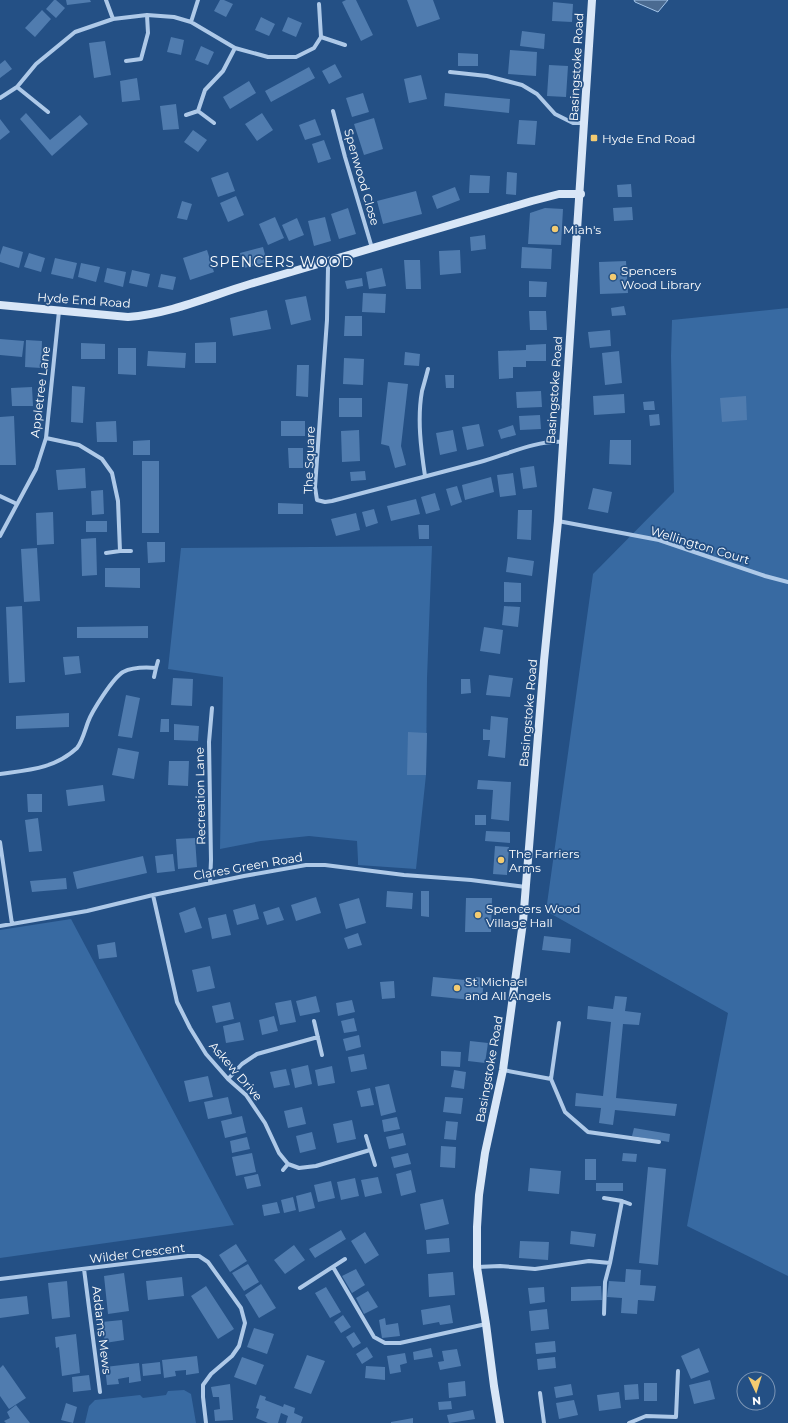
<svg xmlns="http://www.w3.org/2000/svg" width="788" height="1423" viewBox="0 0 788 1423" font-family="Montserrat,sans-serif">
  <rect width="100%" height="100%" fill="#245085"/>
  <path fill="#386aa2" d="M788,308V1276L687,1226L728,1013L546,911L593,574L674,492L671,356L672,320Z
    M432,546L427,678L426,775L416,869L358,865V860L357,841L309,836L261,841L220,849L223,677L168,669L181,548Z
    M71,919L234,1225L0,1258V930Z
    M184,1390L191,1394L196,1423H85L89,1406L95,1400L140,1395L143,1398L166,1395L168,1391Z"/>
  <path fill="#4b6b91" stroke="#a2c4e9" d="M634,0H668L658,12L635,2Z"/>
  <path fill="#507caf" d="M54,0H56L65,8L56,18L46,9Z
    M66,0H90L91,2L67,5Z
    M220,0H224L233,4L226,17L214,11Z
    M346,0H356L373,35L361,41L342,2Z
    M407,0H433L440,19L417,27Z
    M553,2L573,4L572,22L552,21Z
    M42,10L51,19L35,37L25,28Z
    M261,17L275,24L269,36L255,30Z
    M288,17L302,23L296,37L282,31Z
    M522,31L545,34L544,49L520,46Z
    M171,37L184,40L181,55L167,52Z
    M105,41L111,75L94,78L89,43Z
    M201,46L214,52L208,65L195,60Z
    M510,50L537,52L536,76L508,74Z
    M458,53L478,54V66H458Z
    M5,60L12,69L0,78V64Z
    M335,64L342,77L329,84L322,71Z
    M549,65L568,66L566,97L547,96Z
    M309,67L315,78L271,102L265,91Z
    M421,75L427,99L409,103L404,79Z
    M137,78L140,100L122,102L120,81Z
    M249,81L256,93L230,109L223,97Z
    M363,93L369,112L352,117L346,98Z
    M445,93L510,99L509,113L444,106Z
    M176,104L179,129L163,130L160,106Z
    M26,113L50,140L80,115L88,124L52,156L20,119Z
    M262,113L273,130L257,141L245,124Z
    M374,118L383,149L364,155L354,124Z
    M0,119L10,132L0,140Z
    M315,119L321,135L305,140L299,125Z
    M519,120L537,121L535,145L517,144Z
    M193,130L207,140L198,152L184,142Z
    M324,140L331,159L318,163L312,144Z
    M228,172L235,191L218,197L211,178Z
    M507,172L517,173L516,195L506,194Z
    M470,175L490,176L489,193H469Z
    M631,184L632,197H618L617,185Z
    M455,187L460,200L437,209L432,196Z
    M416,191L422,214L383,224L377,201Z
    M236,196L244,215L228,222L220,203Z
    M182,201L192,204L187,220L177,218Z
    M632,207L633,220L614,221L613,208Z
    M348,208L356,234L339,239L331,214Z
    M545,208L563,209L561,245L528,244L530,213Z
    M275,217L284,238L268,245L259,224Z
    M325,217L331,241L314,246L308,221Z
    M297,218L304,235L289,241L282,225Z
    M485,235L486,249L471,251L470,237Z
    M3,246L23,252L19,268L0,262V255Z
    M263,247L267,262L244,268L240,253Z
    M522,247L552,249L551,269L521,268Z
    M207,250L214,272L190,280L183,258Z
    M460,250L461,273L440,275L439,251Z
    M29,253L45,258L41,272L24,267Z
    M55,258L77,263L73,279L51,274Z
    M404,260H420L421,289H406Z
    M626,261L628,293L600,294L599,262Z
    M81,263L100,267L96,282L78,277Z
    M107,268L126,272L123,287L104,282Z
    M382,268L386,286L369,289L366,272Z
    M132,270L150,274L147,287L129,283Z
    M161,274L176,277L173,290L158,287Z
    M362,278L363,286L347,289L345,281Z
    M529,281L547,282L546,297H529Z
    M363,293L386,294L385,313L362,312Z
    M306,296L311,320L291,325L285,300Z
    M624,306L626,315L612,316L611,308Z
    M267,310L271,329L233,336L230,318Z
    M529,311H546L547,330H530Z
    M345,316H362V336H344Z
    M610,330L611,346L590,348L588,332Z
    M0,339L24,341L22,357L0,355Z
    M26,340L42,341L41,368L25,367Z
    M216,342V363H195V343Z
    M81,343L105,344V359H81Z
    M546,344V361H526V367H513V378L499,379L498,351L526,350V345Z
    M118,348H136V375L118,374Z
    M148,351L186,353L185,368L147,366Z
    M619,351L622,383L605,385L602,353Z
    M405,352L420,354L419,366L404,365Z
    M344,358L364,359L363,385L343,384Z
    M297,365H309L308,397L296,396Z
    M445,375H454V388H446Z
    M388,382L408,384L401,446L406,465L395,468L389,446L381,444Z
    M72,386L85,387L83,423L71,422Z
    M32,387L33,406H12L11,388Z
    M541,391L542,407L517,408L516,392Z
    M624,394L625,413L594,415L593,396Z
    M746,396L747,420L722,422L720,398Z
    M339,398H362V417H339Z
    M654,401L655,410H644L643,402Z
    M659,414L660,425L650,426L649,415Z
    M540,415L541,429L520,430L519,416Z
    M14,416L16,465H0V417Z
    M116,421L117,442H97L96,422Z
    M281,421H305V436H281Z
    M479,424L484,446L467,450L462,427Z
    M513,425L516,435L501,439L498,430Z
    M359,430L360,461L342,462L341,431Z
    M453,430L457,451L440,455L436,433Z
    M150,440V455H133V441Z
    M610,440H631V465L609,464Z
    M288,448H303V468H289Z
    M142,461H159V533H142Z
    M534,466L537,487L523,489L520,468Z
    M85,468L86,488L58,490L56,470Z
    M365,471L366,480L351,481L350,472Z
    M513,473L516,495L500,497L497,475Z
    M491,477L494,492L465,500L462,485Z
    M457,486L462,502L451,506L446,489Z
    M593,488L612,492L608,513L588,509Z
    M103,490L104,514L92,515L91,491Z
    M435,493L440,510L426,514L421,497Z
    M416,499L420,514L391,521L387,506Z
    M278,503L303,504V514H278Z
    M374,509L378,523L366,527L362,512Z
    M518,510H532L531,540L517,539Z
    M53,512L54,544L37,545L36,513Z
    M356,513L360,530L336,536L331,519Z
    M86,521H107V532H86Z
    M418,525H429V539H419Z
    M96,538L97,575L82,576L81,539Z
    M147,542H165V562L148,563Z
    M37,548L40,601L24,602L21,549Z
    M508,557L534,561L532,576L506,572Z
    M105,568H140V588L105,587Z
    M504,582L521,583V602H504Z
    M22,606L25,682L9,683L6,607Z
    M504,606L520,607L518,627L502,625Z
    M148,626V638H77V627Z
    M484,627L503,630L500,654L480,651Z
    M79,656L81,673L65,675L63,657Z
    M489,675L513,678L510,697L486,695Z
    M173,678L193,679L192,706L171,705Z
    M461,679H470L471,693L461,694Z
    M126,695L140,698L132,738L118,736Z
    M69,713V727L16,729V716Z
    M491,716L508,718L505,758L488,756L490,740H483V729L490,730Z
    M161,719H169V732H160Z
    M174,724L199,726L198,741L174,740Z
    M408,732L427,733L426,775H407Z
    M118,748L139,752L134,779L112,775Z
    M169,761H189L188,786L168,785Z
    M478,780L511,782L509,821L491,819L493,790L477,789Z
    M103,785L105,801L68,806L66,790Z
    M27,794H42V812H28Z
    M475,815H486V825H475Z
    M38,818L42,851L29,852L25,820Z
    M486,831L510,832V843L485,841Z
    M195,838L197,867L178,869L176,839Z
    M495,846L509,847L507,875L493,874Z
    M173,854L175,871L157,873L155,856Z
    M143,856L147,873L77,889L73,872Z
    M66,878L67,889L32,892L30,881Z
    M387,891L413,893L412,909L386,907Z
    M421,891H429V917L421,916Z
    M316,897L321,913L296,921L291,905Z
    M359,898L366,923L346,929L339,904Z
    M466,898H492L491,932H465Z
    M255,904L259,919L237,925L233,910Z
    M195,907L202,928L185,933L179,913Z
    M279,907L284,920L267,925L263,912Z
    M226,914L231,935L212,939L208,918Z
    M358,933L362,945L348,949L344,938Z
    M544,936L571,939L570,953L542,950Z
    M115,942L117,957L99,959L97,945Z
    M210,966L215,988L197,992L192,970Z
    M433,977L476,981V977L484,978L482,1001L431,996Z
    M394,981L395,998L382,999L380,982Z
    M316,996L320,1012L300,1016L296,1001Z
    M615,996L627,997L625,1011L641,1013L639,1025L623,1024L616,1098L677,1104L675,1116L615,1110L613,1125L599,1123L601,1108L575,1106L576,1093L603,1096L611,1022L587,1019L588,1006L613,1009Z
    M291,1000L296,1022L280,1025L275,1003Z
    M352,1000L355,1012L338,1016L336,1003Z
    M230,1002L234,1019L216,1023L212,1006Z
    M274,1016L278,1031L262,1035L259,1020Z
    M354,1018L357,1031L344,1033L341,1021Z
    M240,1022L244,1040L226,1043L223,1026Z
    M359,1035L361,1047L346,1051L343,1039Z
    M470,1041L488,1043L485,1063L468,1061Z
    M441,1051L461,1052L460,1067L441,1066Z
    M364,1054L367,1069L351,1072L348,1057Z
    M308,1065L312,1084L295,1088L291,1069Z
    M332,1066L335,1083L318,1086L315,1070Z
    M286,1069L290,1085L274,1088L270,1072Z
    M454,1070L466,1072L464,1089L451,1087Z
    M208,1076L213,1097L189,1102L184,1081Z
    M389,1084L396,1112L381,1116L375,1087Z
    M370,1088L374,1105L361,1107L357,1091Z
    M228,1097L232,1114L208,1119L204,1102Z
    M445,1097L463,1098L461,1114L443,1112Z
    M302,1107L306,1124L288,1128L284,1111Z
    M242,1116L246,1133L225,1138L221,1121Z
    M397,1117L400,1129L384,1132L382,1120Z
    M352,1120L356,1139L337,1143L333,1124Z
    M446,1121L458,1122L456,1140L444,1139Z
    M634,1128L670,1134L669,1142L632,1136Z
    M312,1132L316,1149L300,1153L296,1136Z
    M403,1133L406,1145L389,1149L386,1137Z
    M247,1137L250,1149L232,1153L230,1141Z
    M441,1146L456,1147L455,1168L440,1167Z
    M252,1153L256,1172L236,1176L232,1157Z
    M408,1153L411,1164L394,1168L391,1157Z
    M623,1153L637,1154L636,1162L622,1161Z
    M585,1159H596V1180H585Z
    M648,1167L666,1169L658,1265L639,1263Z
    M530,1168L561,1171L559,1194L528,1191Z
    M411,1170L416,1192L401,1196L396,1174Z
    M258,1174L261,1186L247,1189L244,1177Z
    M378,1177L382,1193L365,1197L361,1180Z
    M355,1178L359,1196L341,1200L337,1182Z
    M331,1181L335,1198L318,1202L314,1185Z
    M596,1183H623V1191H596Z
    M311,1192L315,1208L299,1212L296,1196Z
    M293,1197L296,1210L284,1213L281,1200Z
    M443,1199L449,1224L425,1230L420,1204Z
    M277,1202L280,1213L264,1216L262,1205Z
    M341,1230L346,1239L315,1258L309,1249Z
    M571,1231L596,1234L594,1247L570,1244Z
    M365,1232L379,1255L365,1264L351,1241Z
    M449,1238L450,1252L427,1254L426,1240Z
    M520,1241L549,1242L548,1260L519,1258Z
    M236,1244L247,1261L230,1272L219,1255Z
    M294,1245L305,1260L285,1274L274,1260Z
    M248,1264L259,1282L244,1291L232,1273Z
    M356,1269L365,1285L352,1293L342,1276Z
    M626,1269L641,1270L640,1285L656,1286L654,1301L638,1300L637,1314L621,1313L622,1298L607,1297L609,1281L625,1282Z
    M453,1272L455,1295L429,1297L428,1274Z
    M124,1273L129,1311L108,1314L104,1276Z
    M182,1277L184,1296L148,1300L146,1281Z
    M67,1281L70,1317L52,1319L48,1283Z
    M261,1284L276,1308L259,1318L245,1295Z
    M206,1286L234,1329L218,1339L191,1296Z
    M601,1286L602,1300L571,1301V1287Z
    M326,1287L341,1312L330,1318L315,1293Z
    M544,1287L545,1302L530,1304L528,1288Z
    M368,1291L378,1307L364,1314L356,1298Z
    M27,1296L29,1314L0,1318V1299Z
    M450,1305L453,1323L440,1325L439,1322L423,1325L421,1310Z
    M547,1309L549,1329L531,1331L529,1311Z
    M343,1315L351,1327L341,1333L334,1322Z
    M385,1318L386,1325L398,1323L400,1336L382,1338L379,1320Z
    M122,1320L124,1340L105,1343L102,1322Z
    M254,1328L274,1334L267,1354L247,1347Z
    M354,1332L361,1343L353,1348L346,1337Z
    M76,1334L80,1373L62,1376L59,1347L56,1348L55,1337Z
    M555,1341L556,1352L536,1354L535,1343Z
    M367,1347L373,1357L362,1364L356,1354Z
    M431,1348L433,1357L414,1360L413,1352Z
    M699,1348L709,1372L691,1379L681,1356Z
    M457,1349L461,1366L440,1370L438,1362L444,1361L442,1351Z
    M405,1353L407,1363L400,1365L401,1372L390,1374L387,1356Z
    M307,1355L325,1361L311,1394L294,1388Z
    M197,1356L199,1373L186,1375V1370L175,1371L176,1376L164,1378L162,1360Z
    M242,1357L264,1365L256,1385L234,1377Z
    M555,1357L556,1368L538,1370L537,1359Z
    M160,1362L161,1374L143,1376L142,1364Z
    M139,1363L141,1381L129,1383V1377L118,1379L119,1384L107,1385L105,1367Z
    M3,1365L26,1398L9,1409L0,1396V1368Z
    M366,1366L385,1367V1380L365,1378Z
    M89,1375L91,1390L73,1392L72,1377Z
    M710,1380L715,1399L694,1404L689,1385Z
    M465,1381L466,1396L449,1398L448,1383Z
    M644,1383H657V1401H644Z
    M230,1384L233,1420L215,1421L214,1410L220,1409L219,1397H213L211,1387Z
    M571,1384L573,1395L556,1398L554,1387Z
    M638,1384L639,1399L625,1400L624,1385Z
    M619,1392L621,1408L599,1411L597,1395Z
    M260,1395L266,1397L265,1400L283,1407L284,1404L295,1408L294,1413L303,1417L301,1423H286L288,1416L281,1413L278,1423H268L256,1418L259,1409L256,1408Z
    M574,1400L578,1415L559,1419L556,1403Z
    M451,1401L452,1409L439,1410L438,1402Z
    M66,1403L77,1407L73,1423L61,1420Z
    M16,1405L30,1423H6L4,1421L10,1418L7,1412Z
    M473,1410L475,1419L449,1423L447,1415Z
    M413,1418V1423H391V1422Z"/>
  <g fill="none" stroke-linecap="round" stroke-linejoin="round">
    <path stroke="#aec9e8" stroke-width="4" d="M106,0L113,19
      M191,22L198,0
      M321,37L345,45
      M126,61L141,59L148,33L147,15
      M450,72L487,76L522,85L537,94L555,114L573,123H585
      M17,87L48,112
      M0,98L17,87L36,64L75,32L113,19L147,15L174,17L191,22L235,48L268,57H296L314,48L321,37L319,4
      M333,111L345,157L372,248
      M186,115L198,111
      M214,123L198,111L205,90L223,71L235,48
      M326,263L328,268L327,320L315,487L317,500L325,502L332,501C381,488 431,475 480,462C506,455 536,440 563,442
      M46,438L79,445L102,459L112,473L118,501L120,551H131
      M425,476C421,449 417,419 422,391C424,384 426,377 428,369
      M0,496L17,504
      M558,521L659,540L765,576L788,582
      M0,536L36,469L46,438L59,311
      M106,553L120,551
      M156,668L158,661
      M0,774C29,770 54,769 77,748C82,742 85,730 88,722C92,711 113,678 123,672C133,667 144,667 156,668L154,677
      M0,842L12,924
      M210,883L211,860L209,742L212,708
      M153,895L177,1002L190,1028L206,1054L228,1079L246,1095L265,1123L279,1153L288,1164L299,1168L316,1166L370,1150
      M0,926L87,911L153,895L244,876L306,865H325L404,875L471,880L526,887
      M314,1021L322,1055
      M503,1070L551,1079L565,1112L588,1132L659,1142
      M228,1079L242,1064L257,1054L318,1037
      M551,1079L559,1023
      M366,1136L375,1165
      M283,1170L288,1164
      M622,1201L630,1204
      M333,1267L374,1337L385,1343H400L486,1324
      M477,1267L500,1266L535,1269L589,1261L610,1263L622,1201L604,1198
      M84,1269L100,1392
      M0,1279L188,1256H199L208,1262L241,1308L245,1323L239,1346L232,1356L211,1374L203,1385V1397L206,1423
      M300,1288L345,1259
      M604,1314L605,1282L610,1263
      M540,1393L544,1423
      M629,1423L646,1416L676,1417L678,1371"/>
    <path stroke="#d8e6f7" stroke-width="8" d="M0,305L128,317C170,314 210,296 250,284C344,257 438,228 532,201L559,194H581
      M500,1423L494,1386L486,1324L477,1267V1227L479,1195L485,1153L503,1070L523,922L544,661L558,521L592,0"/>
  </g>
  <g fill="#f3cb71" stroke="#245085" stroke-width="1.5">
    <rect x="590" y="134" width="8" height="8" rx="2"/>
    <circle cx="555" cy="229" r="4"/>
    <circle cx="613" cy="277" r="4"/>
    <circle cx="501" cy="860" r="4"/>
    <circle cx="478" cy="915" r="4"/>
    <circle cx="457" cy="988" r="4"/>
  </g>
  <g text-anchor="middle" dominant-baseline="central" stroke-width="3.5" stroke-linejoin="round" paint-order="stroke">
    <g font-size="12" fill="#fff" stroke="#245085">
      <text transform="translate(576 67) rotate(-87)">Basingstoke Road</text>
      <text transform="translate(362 177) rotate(74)">Spenwood Close</text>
      <text transform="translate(84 300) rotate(4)">Hyde End Road</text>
      <text transform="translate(554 390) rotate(-86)">Basingstoke Road</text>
      <text transform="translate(40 392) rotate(-83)">Appletree Lane</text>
      <text transform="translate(309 460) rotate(-88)">The Square</text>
      <text transform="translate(700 545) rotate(17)">Wellington Court</text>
      <text transform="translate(528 713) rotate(-85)">Basingstoke Road</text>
      <text transform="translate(200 796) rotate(-91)">Recreation Lane</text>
      <text transform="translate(248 866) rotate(-10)">Clares Green Road</text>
      <text transform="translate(489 1069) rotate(-80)">Basingstoke Road</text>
      <text transform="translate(236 1071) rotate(49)">Askew Drive</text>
      <text transform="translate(137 1253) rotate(-7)">Wilder Crescent</text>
      <text transform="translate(102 1330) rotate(83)">Addams Mews</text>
    </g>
    <g font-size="12" fill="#fff" stroke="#245085" text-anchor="start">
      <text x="602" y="138">Hyde End Road</text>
      <text x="563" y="229">Miah's</text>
      <text x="621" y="270">Spencers<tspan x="621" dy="14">Wood Library</tspan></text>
      <text x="509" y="853">The Farriers<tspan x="509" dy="14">Arms</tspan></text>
      <text x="486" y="908">Spencers Wood<tspan x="486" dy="14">Village Hall</tspan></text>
      <text x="465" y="981">St Michael<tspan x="465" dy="14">and All Angels</tspan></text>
    </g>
    <g font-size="14" letter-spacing="1" fill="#fff" stroke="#245085">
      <text x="282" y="262">SPENCERS WOOD</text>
    </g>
  </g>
  <g transform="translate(756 1391) rotate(176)"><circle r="19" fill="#245085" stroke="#7c96b6"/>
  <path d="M0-3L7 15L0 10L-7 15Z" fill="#f3cb71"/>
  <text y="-6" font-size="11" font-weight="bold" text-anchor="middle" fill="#ffffff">N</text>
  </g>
</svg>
